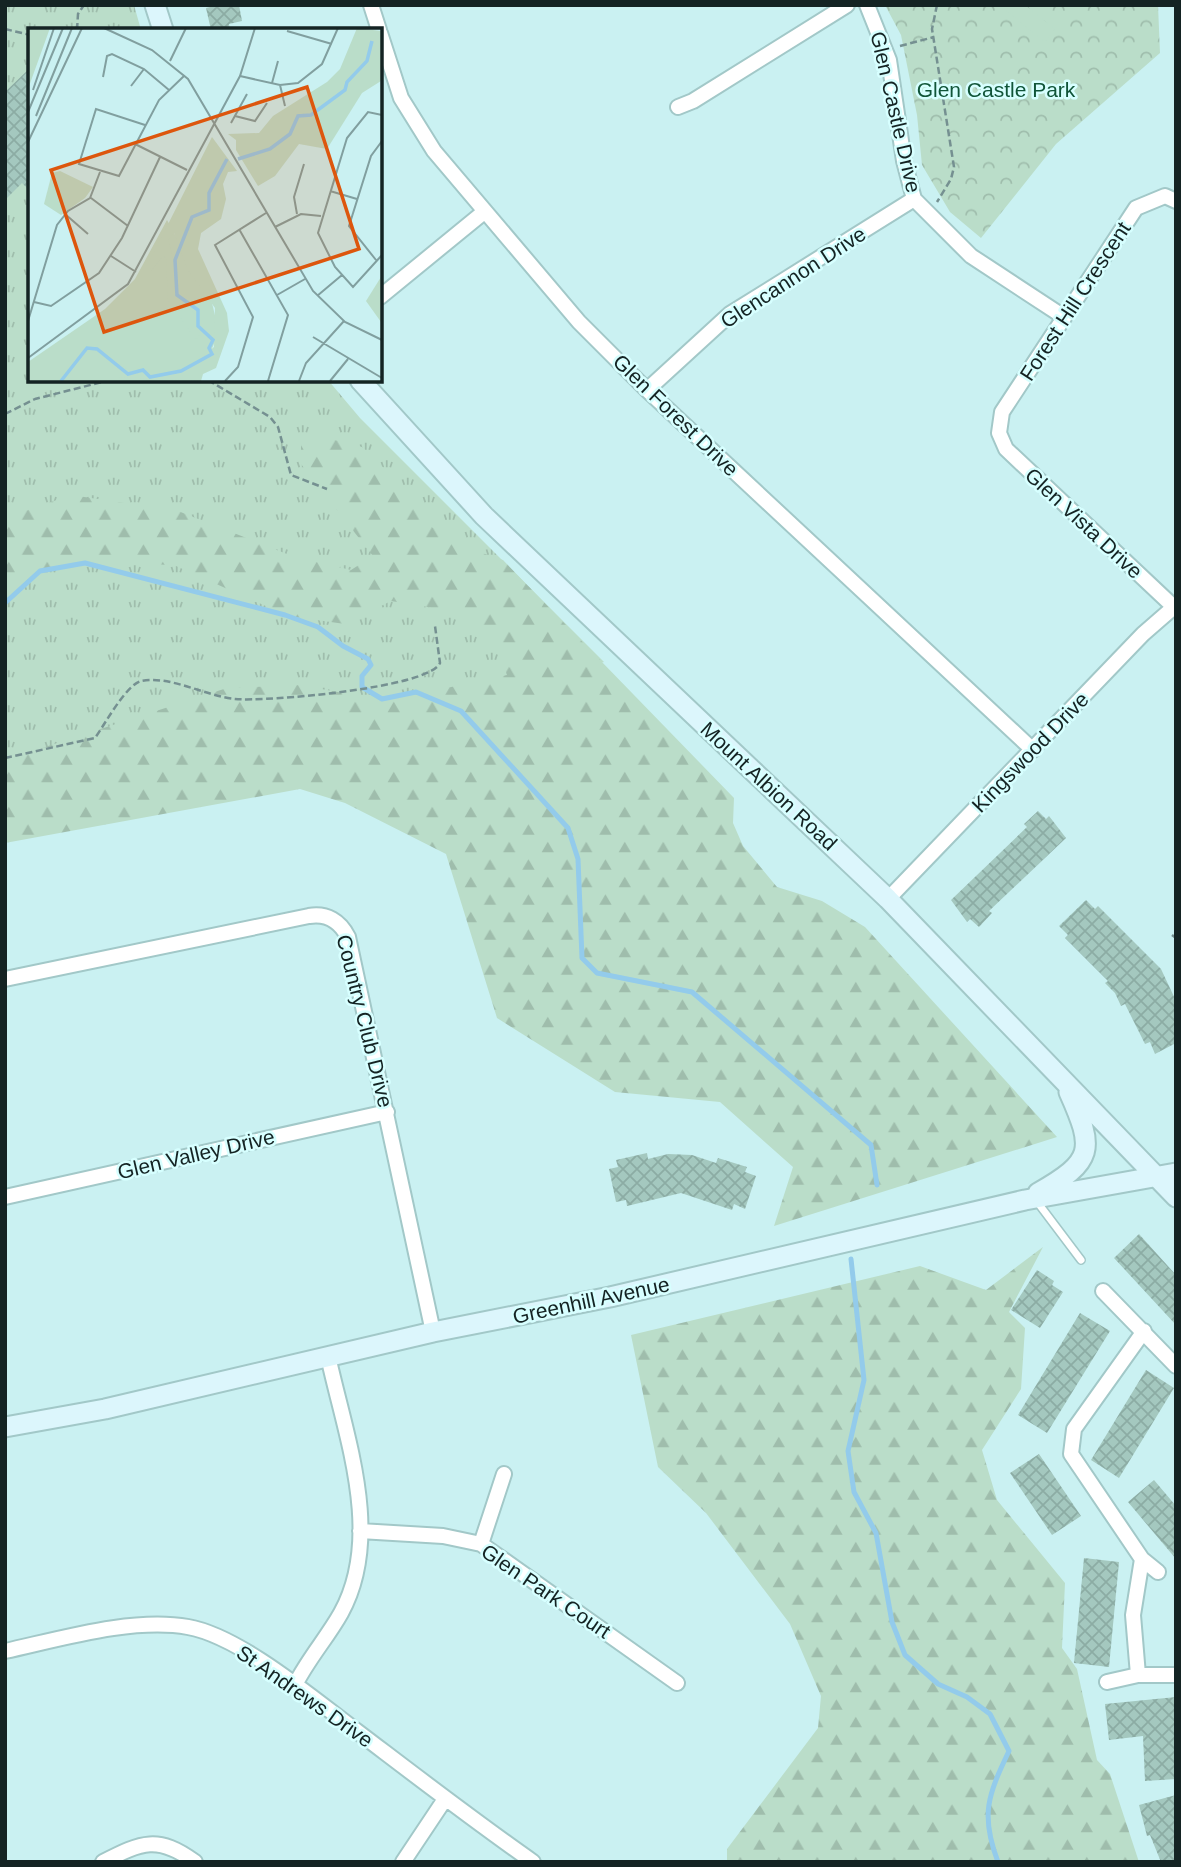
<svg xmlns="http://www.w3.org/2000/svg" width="1181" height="1867" viewBox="0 0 1181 1867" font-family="Arial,sans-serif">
  <defs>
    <pattern id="grass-tufts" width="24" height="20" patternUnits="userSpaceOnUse" patternTransform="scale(1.75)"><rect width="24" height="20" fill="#baddc9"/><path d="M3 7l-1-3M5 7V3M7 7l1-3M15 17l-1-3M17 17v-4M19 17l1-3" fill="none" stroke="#9fbdac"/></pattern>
    <pattern id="forest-firs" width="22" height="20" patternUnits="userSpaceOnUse" patternTransform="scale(1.75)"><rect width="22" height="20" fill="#baddc9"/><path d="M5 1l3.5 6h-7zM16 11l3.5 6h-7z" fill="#9fbdac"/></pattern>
    <pattern id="park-crowns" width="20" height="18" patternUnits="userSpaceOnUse" patternTransform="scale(1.75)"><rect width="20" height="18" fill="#baddc9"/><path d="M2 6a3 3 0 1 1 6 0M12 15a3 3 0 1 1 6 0" fill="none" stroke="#9fbdac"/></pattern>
    <pattern id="building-cross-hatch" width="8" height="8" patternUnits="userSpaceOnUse" patternTransform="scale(1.75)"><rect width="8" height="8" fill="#a4c8bf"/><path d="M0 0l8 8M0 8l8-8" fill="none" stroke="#8caca4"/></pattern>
  </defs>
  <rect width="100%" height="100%" fill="#caf1f2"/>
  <path fill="url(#grass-tufts)" d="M5,5H134L141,30H30V380H328L360,418L604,662L362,725L5,765Z"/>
  <path fill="url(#forest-firs)" d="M323,437L362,447L390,474L427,524L464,547L503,560L734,798L733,823L743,846L777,887L822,901L865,927L1057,1137L774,1226L793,1167L720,1102L615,1092L497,1018L446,854L345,803L300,789L5,843V760L227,688L300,685L386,701L507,675L495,644L470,619L428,607L391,601L345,624L288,616L176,566L78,556L5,595V518L71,495L178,511L292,556L351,570L373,556L301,464V441Z
    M1043,1247L1009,1312L1025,1328L1021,1389L982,1450L997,1500L1065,1583L1062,1648L1077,1669L1097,1760L1110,1774L1139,1862H727V1849L818,1728L821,1696L790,1624L706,1513L658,1467L631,1335L920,1266L986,1290Z"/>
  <path fill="url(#park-crowns)" d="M885,5H1158L1160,53L1056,144L981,238L950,212L922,165L917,115L901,35Z"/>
  <path fill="#baddc9" d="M999,5H1025L1055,29L1045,42Z"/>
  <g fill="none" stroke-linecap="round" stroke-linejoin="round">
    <path stroke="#93cbeb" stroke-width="5" d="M5,603L40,571L85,563L285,615L318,627L343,646L368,659L371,665L362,676V687L382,699L416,692L461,711L568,828L578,859L582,958L597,973L692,992L871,1145L877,1185
      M851,1259L864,1380L848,1451L854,1492L876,1533L892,1622L905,1655L938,1684L967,1697L990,1714L1009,1751C988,1795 980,1815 998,1862"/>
  </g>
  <path fill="url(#building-cross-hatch)" d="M218,5H239L242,21L229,24L230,30H211L206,8Z
    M30,68V191L22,183L5,200V92Z
    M1038,811L1046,819L1049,816L1066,838L989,911L992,913L979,927L970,919L967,922L951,900L1027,827L1024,824Z
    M1086,900L1095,909L1098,906L1161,969L1176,1001V1043L1155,1054L1150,1042L1145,1044L1125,1004L1121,1006L1115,993L1105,983L1108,981L1065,938L1068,935L1059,926Z
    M647,1153L648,1159L668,1154L692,1155L716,1163L718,1158L747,1167L745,1172L756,1176L745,1209L734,1204L732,1210L681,1193L627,1206L626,1200L616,1202L609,1169L618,1167L616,1160Z
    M1139,1234L1176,1275V1325L1114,1258Z
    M1037,1270L1054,1281L1052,1285L1063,1292L1040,1328L1011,1310Z
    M1080,1313L1110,1331L1047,1433L1018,1415Z
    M1146,1370L1174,1388L1119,1478L1091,1460Z
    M1039,1454L1081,1516L1052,1535L1010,1473Z
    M1154,1480L1176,1506V1559L1128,1502Z
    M1084,1558L1119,1562L1109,1667L1074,1663Z
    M1176,1697V1779L1145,1781L1143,1736L1109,1740L1105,1704Z
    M1176,1795V1862H1161L1150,1835L1147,1836L1139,1805Z"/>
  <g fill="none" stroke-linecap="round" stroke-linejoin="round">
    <defs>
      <path id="lane" d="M1035,1199L1081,1260"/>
      <path id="street" d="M371,5L379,30
        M867,5L889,60L904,161L914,199L971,256L1064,317
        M380,33L401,98L434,151L579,322L647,390L1033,750
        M678,107L693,101L847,5
        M1176,201L1165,196L1136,208L1002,412L999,433L1006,449L1176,609
        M380,297L484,212
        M647,390L730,314L914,199
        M888,899L1143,634L1174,607
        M5,979L309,916C327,913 340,921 348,937L433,1332
        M5,1197L387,1112
        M1103,1291L1176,1366
        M1144,1331L1074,1429L1071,1454L1142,1559L1158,1572
        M360,1531L443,1536L481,1544L677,1683
        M481,1544L504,1474
        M5,1651C60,1639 133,1617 188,1627C240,1636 315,1700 358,1732C416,1776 473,1820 533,1862
        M1138,1675L1133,1615L1142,1559
        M1107,1682L1138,1675H1176
        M295,1685C308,1659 327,1638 341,1613C384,1535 345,1435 328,1356
        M103,1862C142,1842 158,1835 195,1862
        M403,1862L445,1799"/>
      <path id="secondary" d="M155,5L163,30
        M360,380L484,516L888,899L1176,1197
        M1038,1193C1094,1161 1095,1150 1069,1092
        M5,1427L105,1409L433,1332L610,1297L1025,1200L1176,1173"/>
    </defs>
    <use href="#lane" stroke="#a2c8c8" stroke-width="10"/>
    <use href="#street" stroke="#a2c8c8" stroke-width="18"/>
    <use href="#secondary" stroke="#a2c8c8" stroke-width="23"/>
    <path stroke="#759091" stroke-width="2.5" stroke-dasharray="7 3.5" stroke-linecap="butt" d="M937,5L932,29L954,167L951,179L937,202
      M5,29L30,35
      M77,30L78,14L84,5
      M900,46L934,37
      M208,380L270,417L278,427L291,475L327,489
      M5,414L35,399L110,380
      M5,758L95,738C105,724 126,685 141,681C170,675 205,696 235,699C266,702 429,688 440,663L435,626
      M1172,935L1176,938"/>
    <use href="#lane" stroke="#fff" stroke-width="7"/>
    <use href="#street" stroke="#fff" stroke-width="14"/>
    <use href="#secondary" stroke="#dcf6fc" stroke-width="19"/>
  </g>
  <g text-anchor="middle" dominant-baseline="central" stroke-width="5" stroke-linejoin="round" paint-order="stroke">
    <g font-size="21" fill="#105538" stroke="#d7ffff">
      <text x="996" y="89">Glen Castle Park</text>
    </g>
    <g font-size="21" fill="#142323" stroke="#d7ffff">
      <text transform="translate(896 112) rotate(77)">Glen Castle Drive</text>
      <text transform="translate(793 277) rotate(-33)">Glencannon Drive</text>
      <text transform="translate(1075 301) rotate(-57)">Forest Hill Crescent</text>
      <text transform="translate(676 415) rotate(44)">Glen Forest Drive</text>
      <text transform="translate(1084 523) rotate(43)">Glen Vista Drive</text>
      <text transform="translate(1030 752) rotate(-46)">Kingswood Drive</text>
      <text transform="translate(769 786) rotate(43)">Mount Albion Road</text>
      <text transform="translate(365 1021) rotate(76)">Country Club Drive</text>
      <text transform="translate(196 1154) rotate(-13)">Glen Valley Drive</text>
      <text transform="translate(591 1300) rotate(-12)">Greenhill Avenue</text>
      <text transform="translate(546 1591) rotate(34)">Glen Park Court</text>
      <text transform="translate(305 1696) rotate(35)">St Andrews Drive</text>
    </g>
  </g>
  <g transform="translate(28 28)">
    <rect width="354" height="354" fill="#caf1f2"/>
    <path d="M139,192L184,275L191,304L170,353H0V334L77,281L107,251Z" fill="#baddc9"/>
    <path d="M0,0H22L0,61ZM329,0L353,3V53L334,65L299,121L271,116L247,148L230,158L208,122V112L200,106L231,105L245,88L299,54L312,41ZM184,109L209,143L200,144L195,156L198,171L193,191L173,205L170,221L199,285L201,303L188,340L175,346L173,353L90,349L72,331H52L51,326L56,321H71L100,342L123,349L163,339L186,319L187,280L160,242L146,205L140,212L147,237L146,260L148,268L169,287L172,306L168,312L140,272L138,230L135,228L123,243L121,234ZM353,249V294L338,273Z" fill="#baddc9"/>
    <path d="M32,143L65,159L57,170L33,187L16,176L24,145Z" fill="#baddc9"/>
    <path fill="none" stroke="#93cbeb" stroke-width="3.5" d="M210,131L242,121L262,106L270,88L283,87L317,62L319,54L339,33L344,13M33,353L59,320L69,321L100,346L115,342L122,349L153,343L184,326L181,320L185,312L170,298V282L149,267L147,232L164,189L181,182V165L199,131"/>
    <path fill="none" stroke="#819f9f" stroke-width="2" d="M76,0L124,22L160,51L285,263L317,294L354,312M259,3L304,16M142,33L158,0M212,48L252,57L270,55L294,36L310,0M75,49L79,28L84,26L116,41L141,62M244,55L250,33M252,57L257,78M103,58L116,41M5,62L26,0M0,84L35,0M354,87L340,84L319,110L290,205L307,239L325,259L354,227M8,88L44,0M207,88L227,93L239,75M203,95L219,66M117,97L68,81L51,136L91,148L131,72L156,48M0,114L54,0M107,116L159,142M302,163L329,171M63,170L100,198M37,186L60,206M269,186L266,169L276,136M247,199L273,186L293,188M211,201L260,287L240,353M83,228L108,244M348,232L321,198L343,128L354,113M249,267L277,251M289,268L314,247M6,274L23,278L71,245L94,210L132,129M0,293L29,197L40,183L62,170L72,144M285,309L354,350M0,330L100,256L212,48L227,0M197,353L210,339L225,289L187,217L238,185M271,353L278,335L316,293M302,353L320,331"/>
    <path fill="#dd560d" fill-opacity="0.15" stroke="#dd560d" stroke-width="3.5" d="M279,59L331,221L76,304L23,142Z"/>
    <rect width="354" height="354" fill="none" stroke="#142323" stroke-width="3.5"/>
  </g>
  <rect width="1181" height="1867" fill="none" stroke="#142323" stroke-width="14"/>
</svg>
